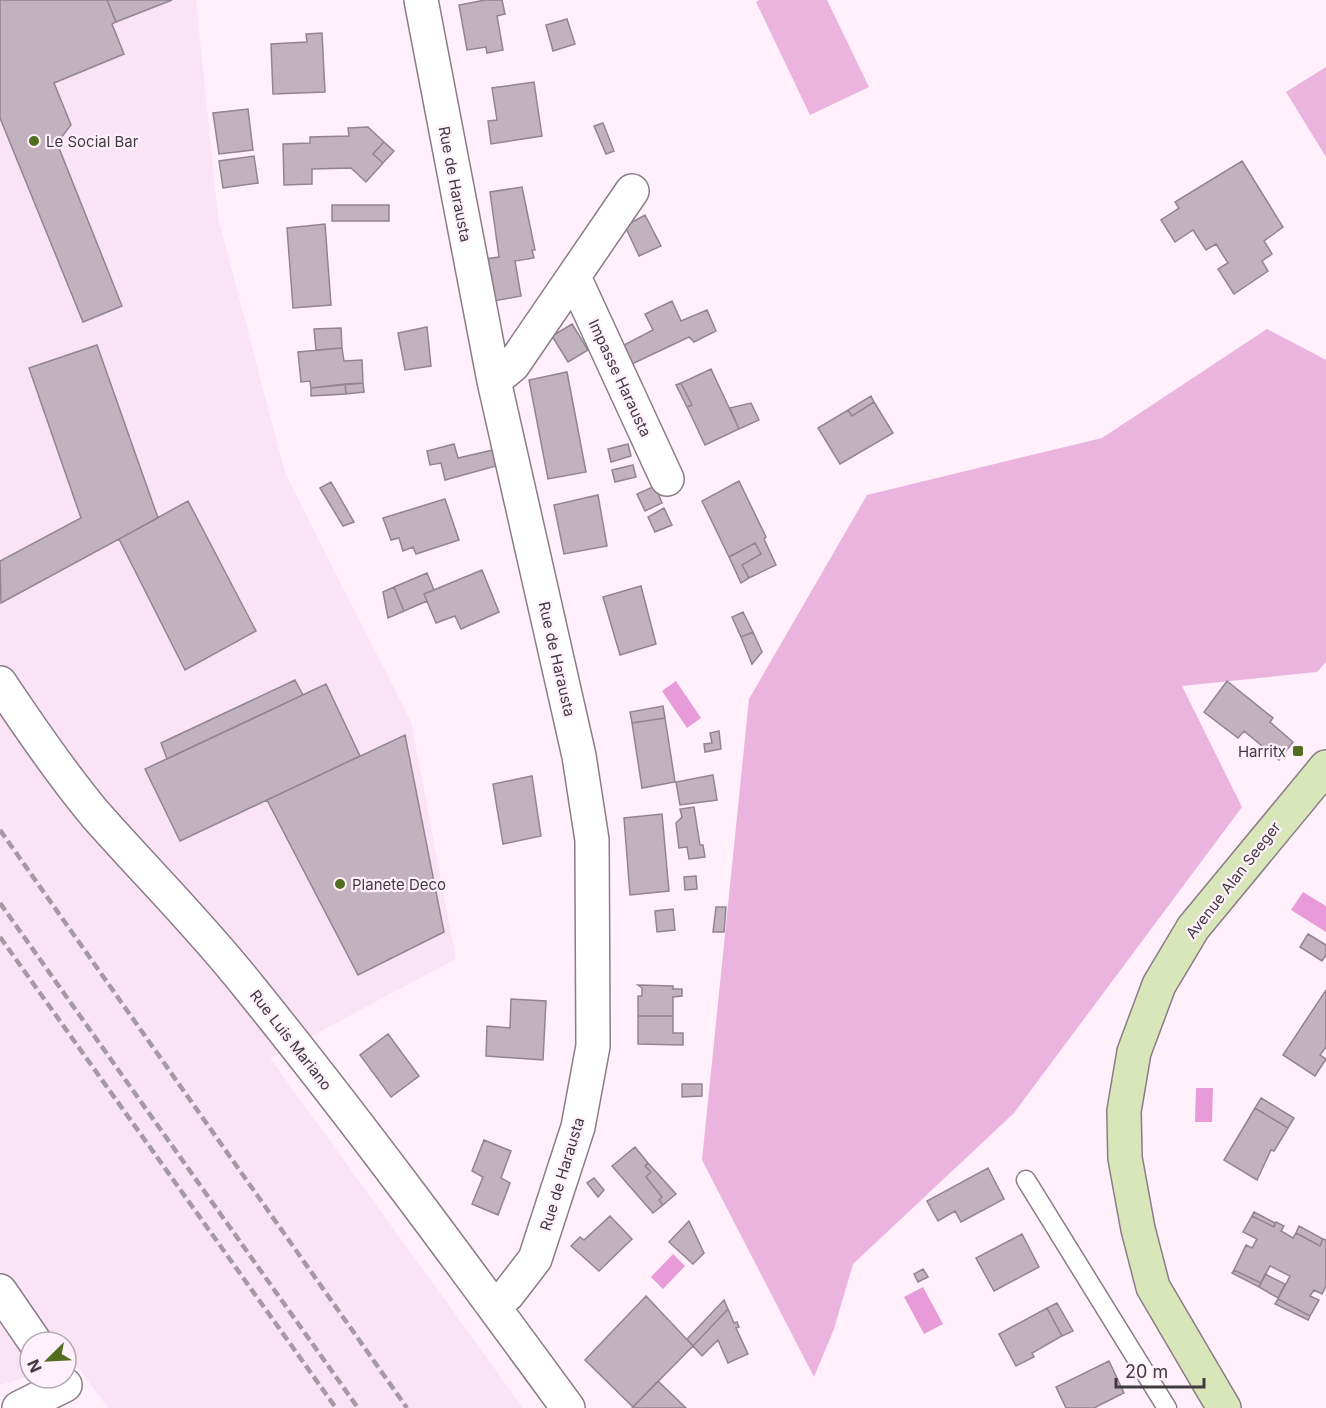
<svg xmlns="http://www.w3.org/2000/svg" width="1326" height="1408" viewBox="0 0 1326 1408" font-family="Inter,sans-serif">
  <rect width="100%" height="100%" fill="#fff0fb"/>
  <path fill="#f9e3f4" d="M0,0H196L218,217L285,473L411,722L456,959L270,1058L523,1408H108L75,1363L66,1365V1342H30V1376L0,1385Z"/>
  <path fill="#ebb4df" d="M759,0H827L869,87L810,115L756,2Z
    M1326,67V157L1286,92Z
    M1267,329L1326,360V662L1317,672L1182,686L1242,807L1014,1113L853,1264L834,1329L814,1377L702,1160L749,699L867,495L1102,438Z"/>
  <path fill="#e89bd9" d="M676,681L701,718L687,728L662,691Z
    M1303,892L1326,906V932L1291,910Z
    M1196,1088H1213L1212,1122H1195Z
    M673,1254L685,1266L663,1289L651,1277Z
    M923,1287L943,1324L924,1334L904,1297Z"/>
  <path fill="#c1b2bd" stroke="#92858f" stroke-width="1.5" d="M0,0H107L116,22L112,24L124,54L54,83L71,125L57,143L122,306L83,322L0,118Z
    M107,0H172L116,22Z
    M485,0H502L505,14L497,16L503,50L487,53L486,47L467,50L459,5Z
    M567,19L575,44L553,51L546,25Z
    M322,33L325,92L273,94L271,44L307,42L306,34Z
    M534,82L542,136L491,144L488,121L497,120L492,88Z
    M248,109L253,150L219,154L213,113Z
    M603,123L614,151L606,154L594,126Z
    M368,127L384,142L373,154L383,163L366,182L351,168L312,169V184L284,185L283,144L310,143V137L349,136L348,128Z
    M384,142L394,151L383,163L373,154Z
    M254,156L258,183L223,188L219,161Z
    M1242,161L1283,227L1264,241L1272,254L1262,261L1268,271L1234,294L1218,269L1228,263L1216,244L1206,250L1193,230L1175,242L1161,220L1179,208L1175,202Z
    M522,187L535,250H532L534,258L515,261L521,296L494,301L485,259L499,257L490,192Z
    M332,205H389V221H332Z
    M645,215L661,246L639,256L625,226Z
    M325,224L331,305L293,308L287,228Z
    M672,301L681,321L707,310L716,331L694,342L689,337L632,364L624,345L653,330L645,314Z
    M572,324L588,350L568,362L552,336Z
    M427,327L431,366L405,370L398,333Z
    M341,328L342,348L316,350L314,329Z
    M97,345L158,518L1,603L0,561L81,518L29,368Z
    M342,348L344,361L362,360L363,383L311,388L310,381L301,382L298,352Z
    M711,369L739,429L705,445L687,407L692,405L681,383Z
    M567,372L586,472L548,479L529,380Z
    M363,383L364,392L346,394L345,384Z
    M681,383L692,405L687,407L676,385Z
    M345,384L346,394L311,396V388Z
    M871,396L874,402L852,416L848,410Z
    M874,402L893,433L840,464L818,428L848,410L852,416Z
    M751,403L759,420L739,429L730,408Z
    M454,444L458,458L493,450L496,466L445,480L441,463L430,465L427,451Z
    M628,444L631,456L611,462L608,449Z
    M633,465L636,477L615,482L612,470Z
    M739,481L766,537L764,539L776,565L749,578L742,565L761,554L755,543L729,557L702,501Z
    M331,482L354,522L343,526L320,488Z
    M655,486L662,503L645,511L637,494Z
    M598,495L607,546L564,554L554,505Z
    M445,499L459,540L416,554L413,547L403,551L399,538L391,540L383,518Z
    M188,501L256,631L185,670L119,539Z
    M664,508L672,525L655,532L648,517Z
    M755,543L761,554L742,565L749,578L741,583L729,557Z
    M482,570L499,612L461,629L455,616L436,623L424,594Z
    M427,573L434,590L424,594L427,601L404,611L394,587Z
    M641,586L656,644L620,655L603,597Z
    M394,587L404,611L388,618L383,592Z
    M743,612L753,632L741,637L732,617Z
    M753,632L762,652L752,664L741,637Z
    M295,680L303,695L167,759L161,743Z
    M1227,681L1273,718L1270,722L1293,742L1279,760L1244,731L1238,738L1204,712Z
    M326,684L360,756L180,841L145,769Z
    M663,706L665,718L632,723L630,712Z
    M665,718L675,782L642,788L632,723Z
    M719,731L721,749L705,752L704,744L712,743L710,733Z
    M405,735L444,932L358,975L267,800Z
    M713,775L717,800L680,805L676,782Z
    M532,776L541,836L503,844L493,784Z
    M694,807L700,845H703L705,857L689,859L687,847L679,848L676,823L682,817L680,809Z
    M662,814L669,891L630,895L624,818Z
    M696,876L697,889L685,890L684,877Z
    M716,907H726L724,932H713Z
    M673,909L675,930L657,932L655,911Z
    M1308,934L1326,945V955L1322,961L1300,947Z
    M638,985L673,986V989H682V996L673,997V1016H638V996H642V988Z
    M1326,990V1047L1320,1055L1326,1059L1315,1076L1283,1055Z
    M511,999L546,1001L543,1060L486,1056L487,1026L510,1028Z
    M638,1016H673V1033H683V1045L638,1044Z
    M388,1034L419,1076L391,1097L360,1055Z
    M682,1084H702V1096L682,1097Z
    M1261,1098L1294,1118L1288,1128L1255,1108Z
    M1255,1108L1288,1128L1274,1151L1271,1150L1257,1180L1224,1160Z
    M484,1140L511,1151L501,1178L510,1183L498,1215L472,1204L483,1177L472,1171Z
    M635,1147L648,1163L645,1166L651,1172L646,1177L662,1197L659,1200L663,1205L653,1213L612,1166Z
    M648,1163L676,1194L663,1205L659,1200L662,1197L646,1177L651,1172L645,1166Z
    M988,1168L1004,1199L961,1222L955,1211L938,1221L927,1201Z
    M594,1178L604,1190L598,1197L587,1183Z
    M1254,1212L1275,1223L1274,1227L1252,1216Z
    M610,1216L632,1239L599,1271L571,1246L580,1237L584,1240Z
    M1252,1216L1274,1227L1276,1222L1284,1226L1281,1231L1293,1238L1296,1233L1320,1246L1323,1239L1326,1240V1286L1322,1294L1314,1290L1310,1296L1319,1300L1310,1316L1278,1299L1290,1276L1270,1266L1261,1283L1234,1270L1246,1245L1252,1248L1257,1239L1243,1232Z
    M689,1221L704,1253L693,1264L669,1242Z
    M1299,1226L1323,1239L1320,1246L1296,1233Z
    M1022,1234L1039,1267L994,1291L976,1258Z
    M923,1269L928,1277L918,1282L914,1274Z
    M1234,1270L1261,1283L1259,1287L1232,1273Z
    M1265,1274L1285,1284L1278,1298L1259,1287Z
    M646,1296L693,1346L633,1407L585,1360Z
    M1278,1299L1310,1316L1308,1320L1275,1304Z
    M724,1300L728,1309L693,1346L687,1339Z
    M1057,1303L1073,1331L1062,1336L1047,1308Z
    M1047,1308L1062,1336L1032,1353L1034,1357L1016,1366L999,1334Z
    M728,1309L734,1323L737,1322L739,1327L736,1328L748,1354L728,1363L718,1340L702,1356L693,1346Z
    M1109,1361L1124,1393L1094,1408H1066L1056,1387Z
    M658,1381L686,1408H632Z"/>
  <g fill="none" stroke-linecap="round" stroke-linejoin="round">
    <defs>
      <path id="service" d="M1026,1180L1167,1408"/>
      <path id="minor" d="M421,0L494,381L579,756L592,840L593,1046L578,1127L535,1259L508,1294L495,1306
        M574,277L667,479
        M494,381L513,365L632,191
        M0,1291L35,1342
        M19,1408L65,1385"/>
      <path id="tertiary" d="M0,683C30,728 60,772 95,814C146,872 201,926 249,987C360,1124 464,1266 568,1408"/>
      <path id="secondary" d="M1224,1408L1153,1287L1138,1229L1125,1158L1124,1111L1134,1052L1159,985L1193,928L1326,767"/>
    </defs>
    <use href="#service" stroke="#8a7d87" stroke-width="21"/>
    <use href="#minor" stroke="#8a7d87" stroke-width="36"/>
    <use href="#tertiary" stroke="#8a7d87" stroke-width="36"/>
    <use href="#secondary" stroke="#8a7d87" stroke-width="36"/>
    <use href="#service" stroke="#fff" stroke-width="18"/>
    <use href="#minor" stroke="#fff" stroke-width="33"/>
    <use href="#tertiary" stroke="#fff" stroke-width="33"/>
    <use href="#secondary" stroke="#d8e6b9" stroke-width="33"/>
    <path stroke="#a59aa2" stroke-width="4.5" stroke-dasharray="9 4.5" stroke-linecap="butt" d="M0,830L407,1408
      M0,903L358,1408
      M0,937L336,1408"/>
  </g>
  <g fill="#516d20" stroke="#fff0fb" stroke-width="2">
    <circle cx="34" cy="141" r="6"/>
    <rect x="1292" y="745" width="12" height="12" rx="3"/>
    <circle cx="340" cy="884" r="6"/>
  </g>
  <g text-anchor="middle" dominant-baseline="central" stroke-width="4.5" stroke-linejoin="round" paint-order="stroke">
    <g font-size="15" fill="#413b3f" stroke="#fff0fb" text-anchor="start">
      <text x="46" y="141">Le Social Bar</text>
      <text x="1286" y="751" text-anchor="end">Harritx</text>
      <text x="352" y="884">Planete Deco</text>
    </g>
    <g font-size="15" fill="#413b3f" stroke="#fff0fb">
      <text transform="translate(455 184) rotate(79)">Rue de Harausta</text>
      <text transform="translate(620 378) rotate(65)">Impasse Harausta</text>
      <text transform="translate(557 659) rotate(77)">Rue de Harausta</text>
      <text transform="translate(1233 880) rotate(-52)">Avenue Alan Seeger</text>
      <text transform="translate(291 1040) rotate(52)">Rue Luis Mariano</text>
      <text transform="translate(562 1174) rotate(-73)">Rue de Harausta</text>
    </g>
  </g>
  <g transform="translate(48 1360) rotate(246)"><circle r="28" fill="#fff0fb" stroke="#b3a8b0" stroke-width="1.5"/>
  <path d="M0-4.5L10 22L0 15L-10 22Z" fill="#516d20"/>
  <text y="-9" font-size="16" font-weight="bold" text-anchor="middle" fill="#413b3f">N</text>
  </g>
  <path d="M1116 1378v9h88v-9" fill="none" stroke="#413b3f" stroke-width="3"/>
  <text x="1125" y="1378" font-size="18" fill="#413b3f" stroke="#fff0fb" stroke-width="4.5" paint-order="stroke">20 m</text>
</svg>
